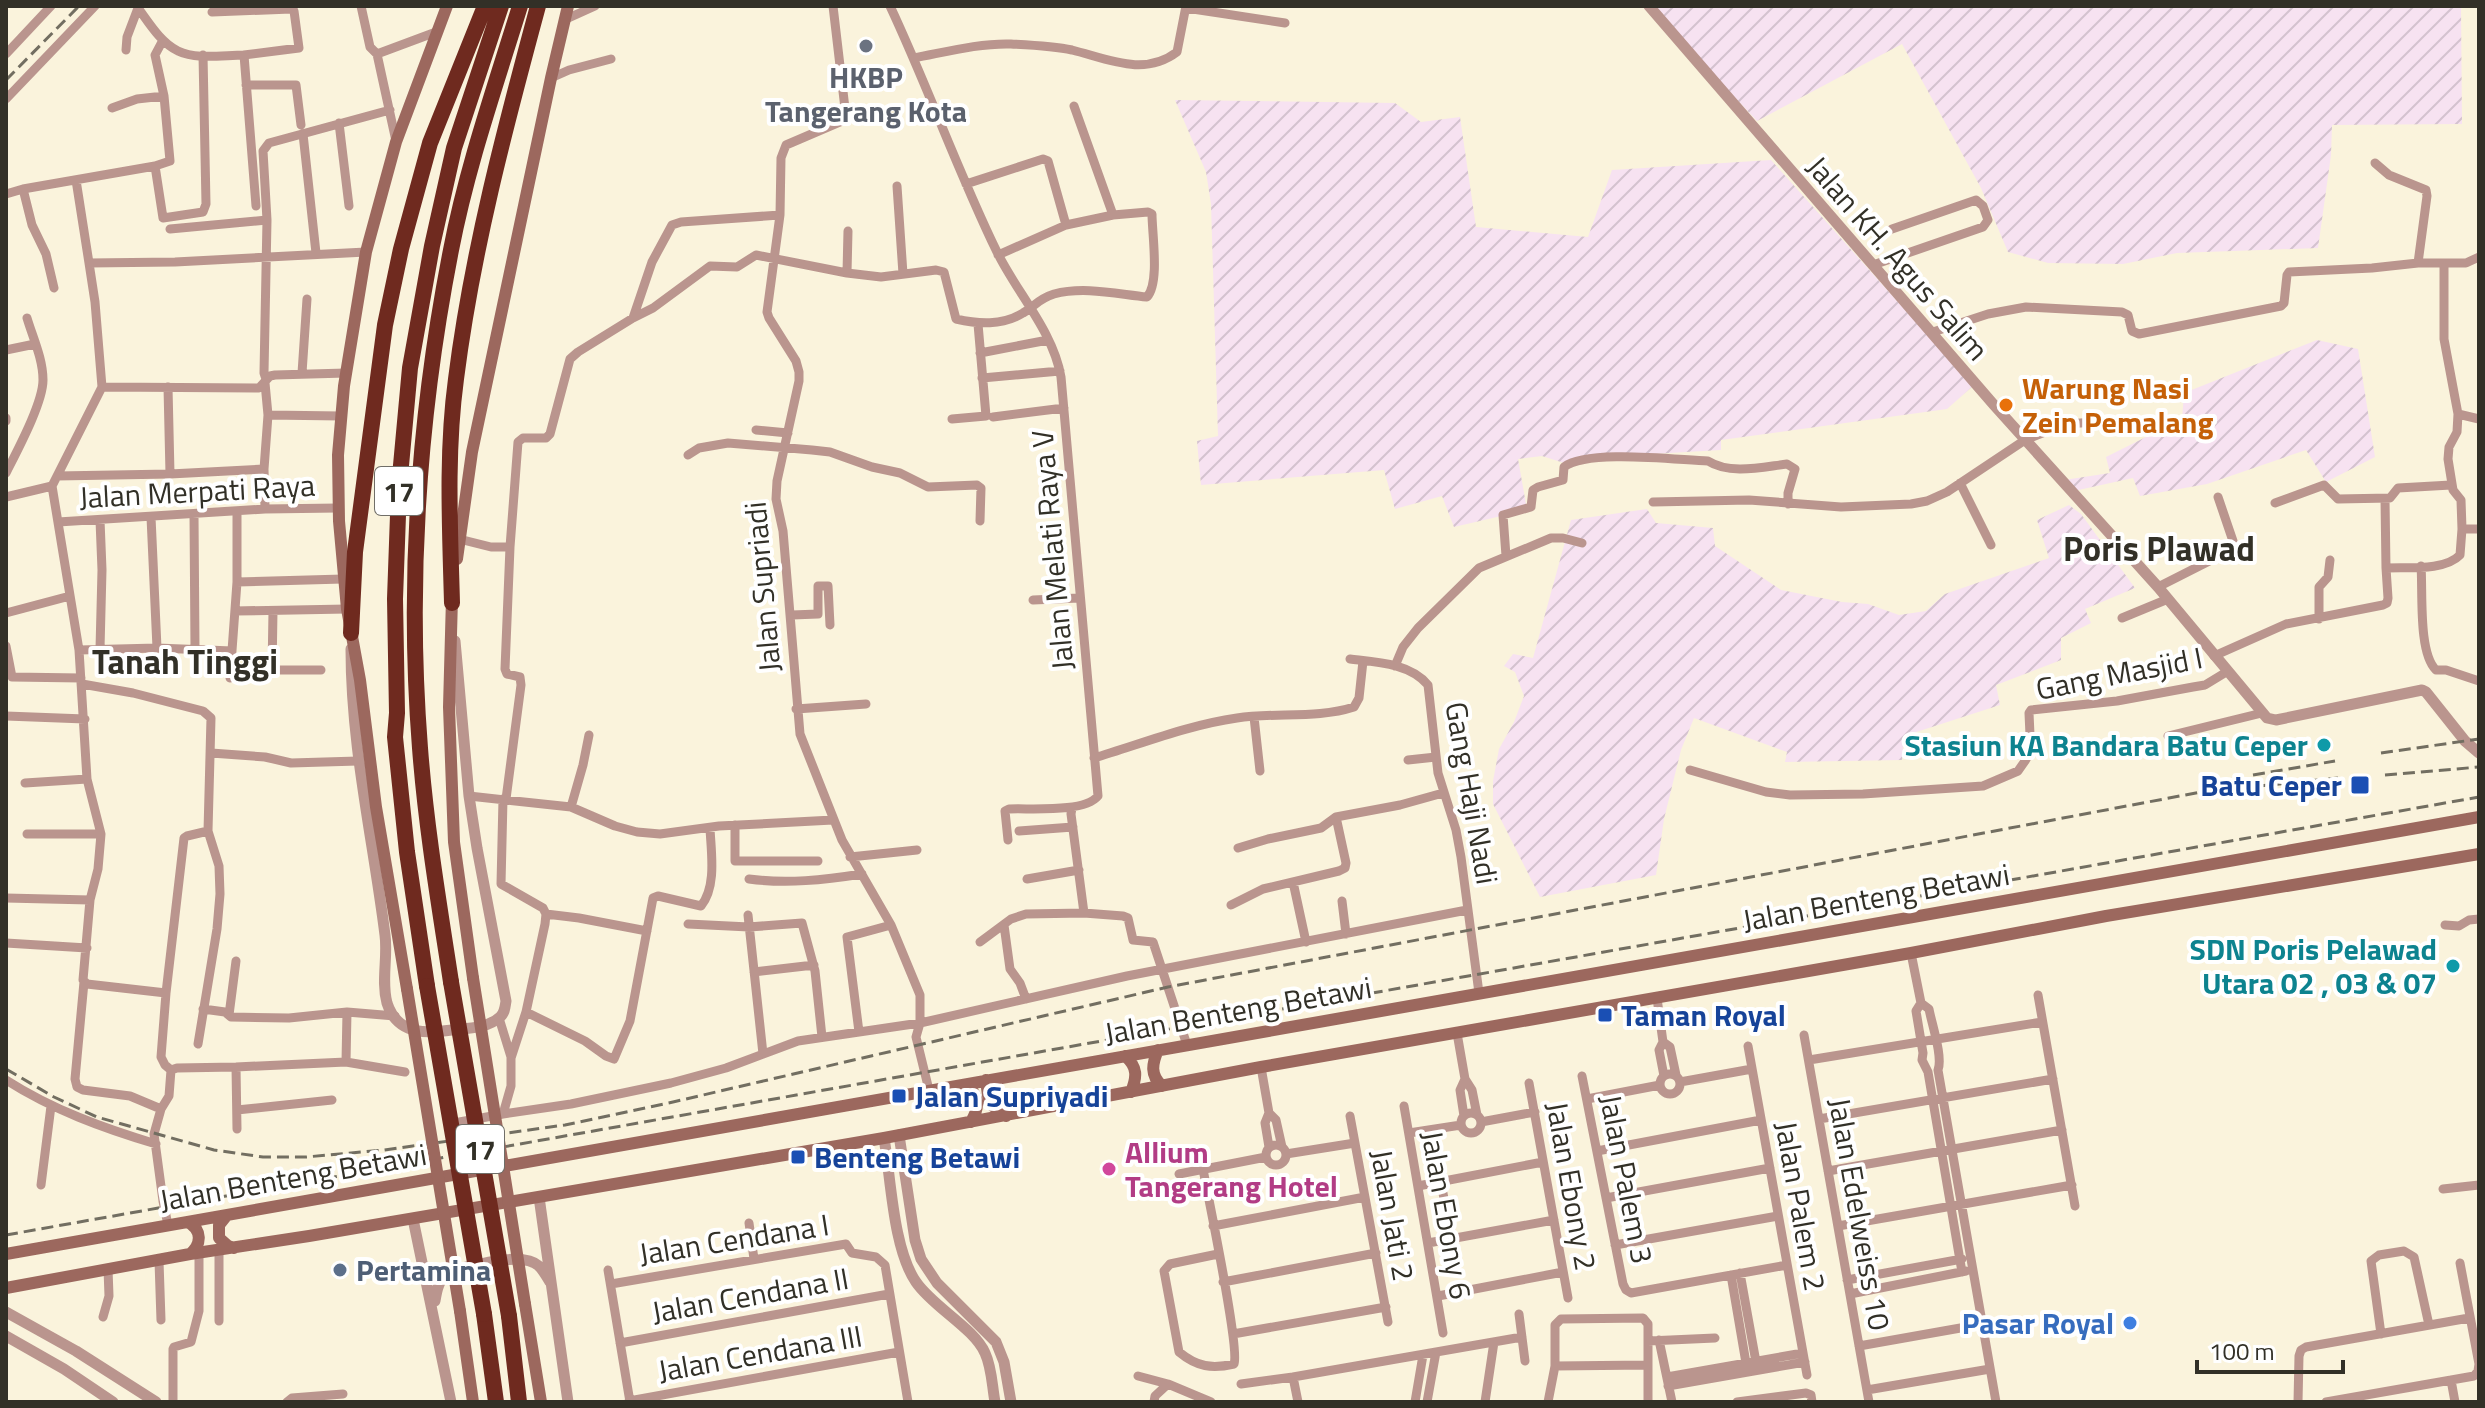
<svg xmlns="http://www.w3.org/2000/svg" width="2485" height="1408" viewBox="0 0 2485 1408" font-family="'Titillium Web',sans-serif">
  <defs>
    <pattern id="industrial-furrows" width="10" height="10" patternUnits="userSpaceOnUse" patternTransform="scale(2)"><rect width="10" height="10" fill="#f7e2f1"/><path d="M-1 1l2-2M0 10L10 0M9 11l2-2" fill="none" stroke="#d4c2cf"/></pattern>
  </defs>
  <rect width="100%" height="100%" fill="#faf3dc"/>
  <path fill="url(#industrial-furrows)" d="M1649,6H2461L2462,124L2332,125L2331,155L2318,248L2177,253L2123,264L2048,263L2008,252L1981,188L1902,44L1757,121Z
    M1175,100L1395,103L1421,122L1460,117L1476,227L1588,237L1612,170L1771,160L1973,386L1947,409L1721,440V450L1600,457L1564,463L1542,456L1518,459L1527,510L1454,527L1442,496L1395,509L1384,470L1201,485L1197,441L1218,436L1211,204L1206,172Z
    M2317,340L2358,349L2375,457L2326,482L2306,450L2207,484L2140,496L2133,478L2074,491L2064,480L2110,473L2106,457L2182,419L2184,393Z
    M2069,505L2081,514L2135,588L2085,609L2091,623L2061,638V660L1996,685L2000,705L1904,736L1902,760L1785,762L1787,752L1694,718L1681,750L1664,819L1656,875L1540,897L1493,804V781L1499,749L1514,722L1524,696L1515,672L1504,666L1513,654L1533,658L1571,520L1647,509L1656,523L1713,528L1715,546L1781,590L1842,602L1868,604L1899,615L1926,611L1945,594L2049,558L2037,520Z"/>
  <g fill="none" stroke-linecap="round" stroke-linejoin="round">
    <path stroke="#ba958e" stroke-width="9" d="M138,6V8C149,23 161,43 178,51C196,60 224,55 244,55L256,206
      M361,6L370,47L377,54L436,32
      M833,6L846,117L842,121L786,145L781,158L780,215L767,312L769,318L796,361L799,372V381L777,481L776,499L783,531L800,734L842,840L891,925L920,995V1023L916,1037L929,1090
      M890,6C928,87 958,172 997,252C1017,293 1053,331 1061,377L1098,796C1084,813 1031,808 1009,809L1005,811L1008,840
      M1186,8L1285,23
      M212,12L291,9L294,11L299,48L244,55
      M564,20L595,6
      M163,40L155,55L164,96
      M126,50L127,37L138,8
      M6,54L51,6
      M377,54L396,141
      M914,58C946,52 979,43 1011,44C1031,45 1054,46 1072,50C1108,59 1144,77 1177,52L1186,6
      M551,78L569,70L611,59
      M246,85H296L301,125
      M6,99L95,6
      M1074,106L1113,215
      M112,108L137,99L164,96L170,161L155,166L163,218L203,212L206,204L203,55
      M339,123L349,206
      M303,134L316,253
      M2375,163L2389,175L2426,190L2427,196L2418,263H2466L2479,257
      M76,180L89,263
      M966,184L1043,159L1048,161L1066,225
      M897,186L903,274
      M23,189L32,225L46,254L54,288
      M6,194L23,189L155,166
      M170,229L267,220
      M848,231L847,273L881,277L936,270L944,272L956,319C978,324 1002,326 1023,313C1035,306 1038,299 1054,294C1084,286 1117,294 1147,297C1160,283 1152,234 1152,214L1148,212L1113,215L1066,225L998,255
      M2444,264V339L2458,414L2457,432L2449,447L2448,459L2453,490L2461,500L2462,529
      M1873,265L1983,227L1988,220L1983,206L1976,200L1892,229
      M633,318L653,308L710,266L737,267L756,255L847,273
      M1933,332L1988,314L2026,307L2122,312L2128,315L2132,331L2139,334L2281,306L2284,303L2287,275L2289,272L2372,268L2418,263
      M6,350L35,344
      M980,353L1048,340
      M302,373L307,299
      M982,378L1060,371
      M266,379L264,373L267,220L263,151L269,143L390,110
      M102,387L259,388L270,376L275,375L346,373
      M168,387L170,474
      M2458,414L2479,419
      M268,415L341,416
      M993,417L1064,408
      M6,418V421
      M952,419L986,416L978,324
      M756,430L788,433
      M688,455L699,448L728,443L812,450L830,452L872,467L900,473L928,487L977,485L981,488L980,521
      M6,473C17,451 43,403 43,380C43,359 33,338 27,318
      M57,476L170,474L264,469
      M1960,483L1991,545
      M6,497L52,486
      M2385,499L2386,568
      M1653,502L1749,500L1841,507L1911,504L1927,501L1947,492L2025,440L2065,424L2096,422L2120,427
      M2275,503L2324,485L2338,499L2390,498L2398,488L2451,485
      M265,509L264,469L268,415L265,383
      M194,514L195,649
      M151,517L157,648
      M58,522L265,509L338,508
      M459,539L491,547H510
      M1506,556L1503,515L1531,507L1533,490L1538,487L1563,480L1564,467C1587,449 1677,460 1708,461C1730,475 1762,467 1787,464L1795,469L1788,493V504
      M2421,566C2423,591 2418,653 2436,670H2446L2479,681
      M237,582L343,579
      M2158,587L2231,550L2233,541L2218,497
      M1033,600L1079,598
      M235,611L347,609
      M6,613L70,596
      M792,615L818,614V586H828L830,625
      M2122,618L2168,599
      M2319,619V587L2328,577L2330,560
      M6,646L12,677L81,678
      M100,649L102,570L100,520
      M79,650L157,648L232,651
      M2214,656L2286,624L2383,605L2387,603L2388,598L2386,568C2408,567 2445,571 2460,555L2462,529H2479
      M1350,659C1376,662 1410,663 1428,685L1438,773L1456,830L1461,857L1479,993
      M1395,666L1403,647L1418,628L1479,568L1551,538H1563L1582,543
      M231,670H321
      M272,671L273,611
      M230,678L237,582V511
      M82,684L133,693L203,711L211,718L208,831L219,866L220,894L217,929L198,1044
      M796,709L866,704
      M6,716L85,719
      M1254,717L1260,771
      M2168,736L2262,713
      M211,753L265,757L291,763L358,761
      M1094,758C1141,744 1188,725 1237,718C1276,712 1317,719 1354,707L1359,698L1363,661
      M1408,760L1436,757
      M1690,770L1766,792L1790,795L1863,794L1983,786L2018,771L2025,761L2029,754L2030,735L2029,713L2031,710L2117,701L2193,687L2205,685L2228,671
      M25,783L87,779
      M469,796L571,807L615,826L637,832L660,834L719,826L833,820
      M506,799L521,685L520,677L507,674L505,669L510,547L518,442L523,438H546L550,434L570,359L578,352L633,318L652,262L672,225L681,222L780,215
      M571,807L583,765L589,735
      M1072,808L1071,814L1084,913L1123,916L1128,918L1133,940L1153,942L1187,1045
      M735,825V861H818
      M1019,831L1073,827
      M27,834H101
      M1238,848L1268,839L1321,828L1336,817L1400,805L1443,793
      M850,857L917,850
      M749,879C787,884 824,880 862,874
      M1027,879L1079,870
      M1293,882L1306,942
      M6,898L90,900
      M1342,901L1346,934
      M1231,905L1263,889L1339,871L1345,868L1346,863L1336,817
      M546,914L579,918L647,931
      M748,915L763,1054
      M688,924L749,927L802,923L815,971L822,1037
      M1004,925L1010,969L1020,983L1026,999
      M2445,925L2459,926L2469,920L2479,919
      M980,942L1011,919L1026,914L1084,913
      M6,943L87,948
      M1911,953L1921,1003L1916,1011L1923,1053L1922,1060L1928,1072L1962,1272
      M754,972L814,965
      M84,982L75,1079L77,1087L83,1090L130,1096L161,1109
      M166,993L87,984L83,980L90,900L98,869L101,834L87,779L79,650L52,486L102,387L95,302L89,263L175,262L366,252
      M2038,995L2075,1206
      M1657,998L1663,1042L1659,1050L1664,1076
      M1921,1003L1929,1009C1932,1025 1943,1057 1938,1070L1996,1402
      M203,1009L225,1012L231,1017L289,1018L347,1012L346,1062
      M347,1012L395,1016
      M526,1012L585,1041L606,1056L614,1059L630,1021L653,898L658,896L701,906C717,886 711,852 710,828
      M229,1015L236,961
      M499,1018L511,1057
      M859,1032L847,937L891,925
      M1457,1033L1465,1079L1472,1090L1477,1115
      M1804,1035L1869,1402
      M1663,1042L1670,1047L1676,1075
      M1748,1046L1807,1375
      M1809,1060L2042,1022
      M236,1067L237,1129
      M1261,1067L1269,1113L1265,1123L1269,1147
      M171,1070L177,1068L236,1067L346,1062L405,1072
      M1660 1084a10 10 0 1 1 20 0a10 10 0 1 1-20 0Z
      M1582,1076L1623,1284L1626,1290L1631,1293L1787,1265
      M6,1080C53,1110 103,1128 156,1144
      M1680,1082L1752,1069
      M1529,1083L1568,1298
      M1587,1099L1660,1085
      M1404,1106L1443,1333
      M237,1110L332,1100
      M1269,1113L1276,1120L1282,1147
      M1461 1123a10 10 0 1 1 20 0a10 10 0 1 1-20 0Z
      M503,1114L571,1104L671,1083L726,1068L798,1041L920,1023L1127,976L1467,910
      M1350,1116L1388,1322
      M1464,1116L1460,1090L1465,1079
      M1819,1119L2053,1079
      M1481,1122L1535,1112
      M454,1123L503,1114L511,1086V1058L526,1012L545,924L546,914L543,908L501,884L503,799
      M1409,1133L1461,1125
      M1266 1155a10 10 0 1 1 20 0a10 10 0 1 1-20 0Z
      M1597,1151L1761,1120
      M1286,1154L1355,1143
      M1203,1169C1208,1197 1240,1348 1234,1364C1212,1369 1197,1367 1179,1352L1164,1271L1170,1264L1218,1254
      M1828,1171L2062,1130
      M1179,1174L1266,1157
      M1441,1182L1451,1238
      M41,1185L51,1106
      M1418,1186L1543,1162
      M2443,1189L2479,1185
      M1606,1198L1770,1168
      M749,1223L754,1259
      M168,1225L163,1201L154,1134L161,1109L169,1096L171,1070L165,1065L161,1057L166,993L184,838L187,836L208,831
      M1213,1226L1365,1197
      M1838,1226L2072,1185
      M1428,1243L1554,1220
      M1615,1245L1778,1216
      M159,1261L161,1320
      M608,1270L630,1402
      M1740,1273L1756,1362
      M1731,1275L1746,1363
      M1847,1280L1962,1259
      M1223,1282L1376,1253
      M611,1284L846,1244L852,1253L876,1257L885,1265L908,1402
      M1850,1294L1966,1271
      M1438,1296L1563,1272
      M1519,1314L1525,1361
      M103,1317L109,1296L108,1269
      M219,1321V1250
      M1233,1334L1386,1307
      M2381,1334L2371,1261L2379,1255L2404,1251L2414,1257L2429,1325
      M1659,1340L1672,1402
      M1648,1341L1715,1338
      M620,1343L889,1294
      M1859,1346L1983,1324
      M1555,1366L1648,1365
      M1138,1376L1168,1384
      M1293,1377L1298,1402
      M1667,1377L1803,1353
      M2451,1380L2455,1402
      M1241,1384L1293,1377L1522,1337
      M1668,1386L1805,1362
      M1867,1390L1990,1369
      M629,1401L899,1352
      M173,1402V1349L174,1347L191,1342L199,1311V1253
      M287,1402L292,1398L343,1394
      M1154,1402L1155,1396L1168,1384L1211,1402
      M1415,1402L1423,1355
      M1427,1402L1436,1352
      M1485,1402L1494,1342
      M1548,1402L1555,1366V1325L1561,1319L1643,1318L1648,1324V1402
      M1737,1402L1806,1393L1811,1395L1812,1402
      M2298,1402L2299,1356L2301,1350L2306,1347L2469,1318
      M2326,1402L2474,1376L2478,1371L2479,1364L2460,1263"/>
    <path stroke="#ba958e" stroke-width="11" d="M1649,6L1994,405L2158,587L2267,718L2276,720L2422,690L2426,692L2465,741L2479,753
      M351,649C351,747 373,839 385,935C388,957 381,981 387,1003C398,1038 431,1033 459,1029C473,1028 489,1027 500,1017C505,1013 505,1007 506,1001L477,848L469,796L455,641
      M899,1135L915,1240L921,1259L937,1283L996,1342L1004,1362L1011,1402
      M884,1138C891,1179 893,1249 916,1282C933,1307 974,1328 985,1353C992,1368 992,1386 995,1402
      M539,1197L568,1402
      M413,1219L451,1402
      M435,1301C437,1288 439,1280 449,1271C471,1267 521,1250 539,1266C543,1270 547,1277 550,1282
      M6,1312L76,1351L156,1402
      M6,1336L64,1369L113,1402"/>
    <path stroke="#9c685e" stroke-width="12" d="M457,559L472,452L551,78L568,6
      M452,598L449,707L454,842L473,978
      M407,989L376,807L360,680L347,609L339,521L338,455L344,386L366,252L396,142L447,6
      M1158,1050C1152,1064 1150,1075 1162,1086
      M1125,1056C1138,1067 1137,1077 1131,1092
      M986,1080L989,1103L1006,1116
      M968,1084C979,1099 980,1106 971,1122
      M227,1215L219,1225V1238L228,1246L234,1248
      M188,1222C202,1230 202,1244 190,1254
      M6,1254L2479,817
      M6,1288L190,1254L309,1236L884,1138L1261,1067L1911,953L2106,916L2479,854
      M525,1304L541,1402
      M460,1311L473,1402"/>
    <path stroke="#6f2a1f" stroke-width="16" d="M452,603C450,528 446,453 456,379C472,252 505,128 538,6
      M351,633L355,552L385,325L401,249L430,143L485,6
      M451,982C439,904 426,827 420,748C407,582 419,413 451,250C467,167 495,87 520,6
      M427,986L407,852L395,737L397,713L395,599L399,487L410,368L432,246L454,148L501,6
      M484,1314L496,1402
      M509,1316L519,1402"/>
    <path stroke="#726e61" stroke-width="3" stroke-dasharray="12 6" stroke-linecap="butt" d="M6,80L79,6
      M2381,753L2479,739
      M2253,775L2335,761
      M2385,775L2479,767
      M6,1069L54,1097L97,1117L214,1150L263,1157H306L384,1150L565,1125L673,1102L1168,987L2201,792L2338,778
      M6,1235L2479,797"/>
    <path stroke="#9c685e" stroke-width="12" d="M473,978L525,1304
      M407,989L460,1311"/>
    <path stroke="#6f2a1f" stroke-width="16" d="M451,982L509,1316
      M427,986L484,1314"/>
  </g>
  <circle fill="#6b7280" stroke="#fff" stroke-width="3" cx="866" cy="46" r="8"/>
  <circle fill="#e8710a" stroke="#fff" stroke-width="3" cx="2006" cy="405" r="8"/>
  <g fill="#0f9aa8" stroke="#fff" stroke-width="3">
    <circle cx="2324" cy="745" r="8"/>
    <circle cx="2453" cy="966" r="8"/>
  </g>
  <g fill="#1a4fb4" stroke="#fff" stroke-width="3">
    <rect x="2350" y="775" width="20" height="20" rx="4"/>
    <rect x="1597" y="1007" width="16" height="16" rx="4"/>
    <rect x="891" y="1088" width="16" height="16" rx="4"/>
    <rect x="790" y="1149" width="16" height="16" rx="4"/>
  </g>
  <circle fill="#d1479c" stroke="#fff" stroke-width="3" cx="1109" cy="1169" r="8"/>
  <circle fill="#5c6f8a" stroke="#fff" stroke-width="3" cx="340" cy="1270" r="8"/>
  <circle fill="#3f7fe0" stroke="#fff" stroke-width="3" cx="2130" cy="1323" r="8"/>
  <g text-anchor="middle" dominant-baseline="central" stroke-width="8" stroke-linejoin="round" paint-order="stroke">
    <g fill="#fff" stroke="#706e68" stroke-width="2">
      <rect x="375" y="467" width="48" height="48" rx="6"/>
      <rect x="456" y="1125" width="48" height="48" rx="6"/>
    </g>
    <g font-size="28" font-weight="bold" fill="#323027">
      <text x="399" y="491">17</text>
      <text x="480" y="1149">17</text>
    </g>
    <g font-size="30" font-weight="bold" fill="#5b616d" stroke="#fff">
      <text x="866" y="77">HKBP<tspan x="866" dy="34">Tangerang Kota</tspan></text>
    </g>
    <g font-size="30" fill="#323027" stroke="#fff">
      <text transform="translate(1898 258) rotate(49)">Jalan KH. Agus Salim</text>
      <text transform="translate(197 491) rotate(-3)">Jalan Merpati Raya</text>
      <text transform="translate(1052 550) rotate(-95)">Jalan Melati Raya V</text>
      <text transform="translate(762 587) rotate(-95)">Jalan Supriadi</text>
      <text transform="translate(2119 673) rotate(-11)">Gang Masjid I</text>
      <text transform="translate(1472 793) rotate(80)">Gang Haji Nadi</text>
      <text transform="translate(1876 897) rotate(-10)">Jalan Benteng Betawi</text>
      <text transform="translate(1238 1010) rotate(-10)">Jalan Benteng Betawi</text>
      <text transform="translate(293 1177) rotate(-10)">Jalan Benteng Betawi</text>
      <text transform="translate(1627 1179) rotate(79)">Jalan Palem 3</text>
      <text transform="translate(1572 1186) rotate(80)">Jalan Ebony 2</text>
      <text transform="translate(1801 1206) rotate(80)">Jalan Palem 2</text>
      <text transform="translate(1860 1214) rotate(80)">Jalan Edelweiss 10</text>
      <text transform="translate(1393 1215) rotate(80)">Jalan Jati 2</text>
      <text transform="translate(1447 1215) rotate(80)">Jalan Ebony 6</text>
      <text transform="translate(734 1239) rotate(-9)">Jalan Cendana I</text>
      <text transform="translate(750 1295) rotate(-10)">Jalan Cendana II</text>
      <text transform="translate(760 1353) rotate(-10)">Jalan Cendana III</text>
    </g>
    <g font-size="30" font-weight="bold" fill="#c56008" stroke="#fff" text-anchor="start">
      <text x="2022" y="388">Warung Nasi<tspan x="2022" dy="34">Zein Pemalang</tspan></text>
    </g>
    <g font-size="30" font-weight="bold" fill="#0d838f" stroke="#fff" text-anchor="end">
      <text x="2308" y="745">Stasiun KA Bandara Batu Ceper</text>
      <text x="2437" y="949">SDN Poris Pelawad<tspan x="2437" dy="34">Utara 02 , 03 &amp; 07</tspan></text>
    </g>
    <g font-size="30" font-weight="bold" fill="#164399" stroke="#fff" text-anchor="start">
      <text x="2342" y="785" text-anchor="end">Batu Ceper</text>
      <text x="1621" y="1015">Taman Royal</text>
      <text x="915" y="1096">Jalan Supriyadi</text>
      <text x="814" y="1157">Benteng Betawi</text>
    </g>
    <g font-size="30" font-weight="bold" fill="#b23c85" stroke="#fff" text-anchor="start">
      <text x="1125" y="1152">Allium<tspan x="1125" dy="34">Tangerang Hotel</tspan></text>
    </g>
    <g font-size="30" font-weight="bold" fill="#4e5e75" stroke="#fff" text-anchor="start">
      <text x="356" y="1270">Pertamina</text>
    </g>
    <g font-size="30" font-weight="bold" fill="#366cbe" stroke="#fff" text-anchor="end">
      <text x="2114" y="1323">Pasar Royal</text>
    </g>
    <g font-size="34" font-weight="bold" fill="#323027" stroke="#fff">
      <text x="2159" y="548">Poris Plawad</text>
      <text x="185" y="661">Tanah Tinggi</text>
    </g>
  </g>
  <rect width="2485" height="1408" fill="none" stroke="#323027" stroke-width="16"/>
  <path d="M2197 1360v12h146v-12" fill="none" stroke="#323027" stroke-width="4"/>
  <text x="2209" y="1360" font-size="24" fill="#323027" stroke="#ffffff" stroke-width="6" paint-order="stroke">100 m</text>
</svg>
